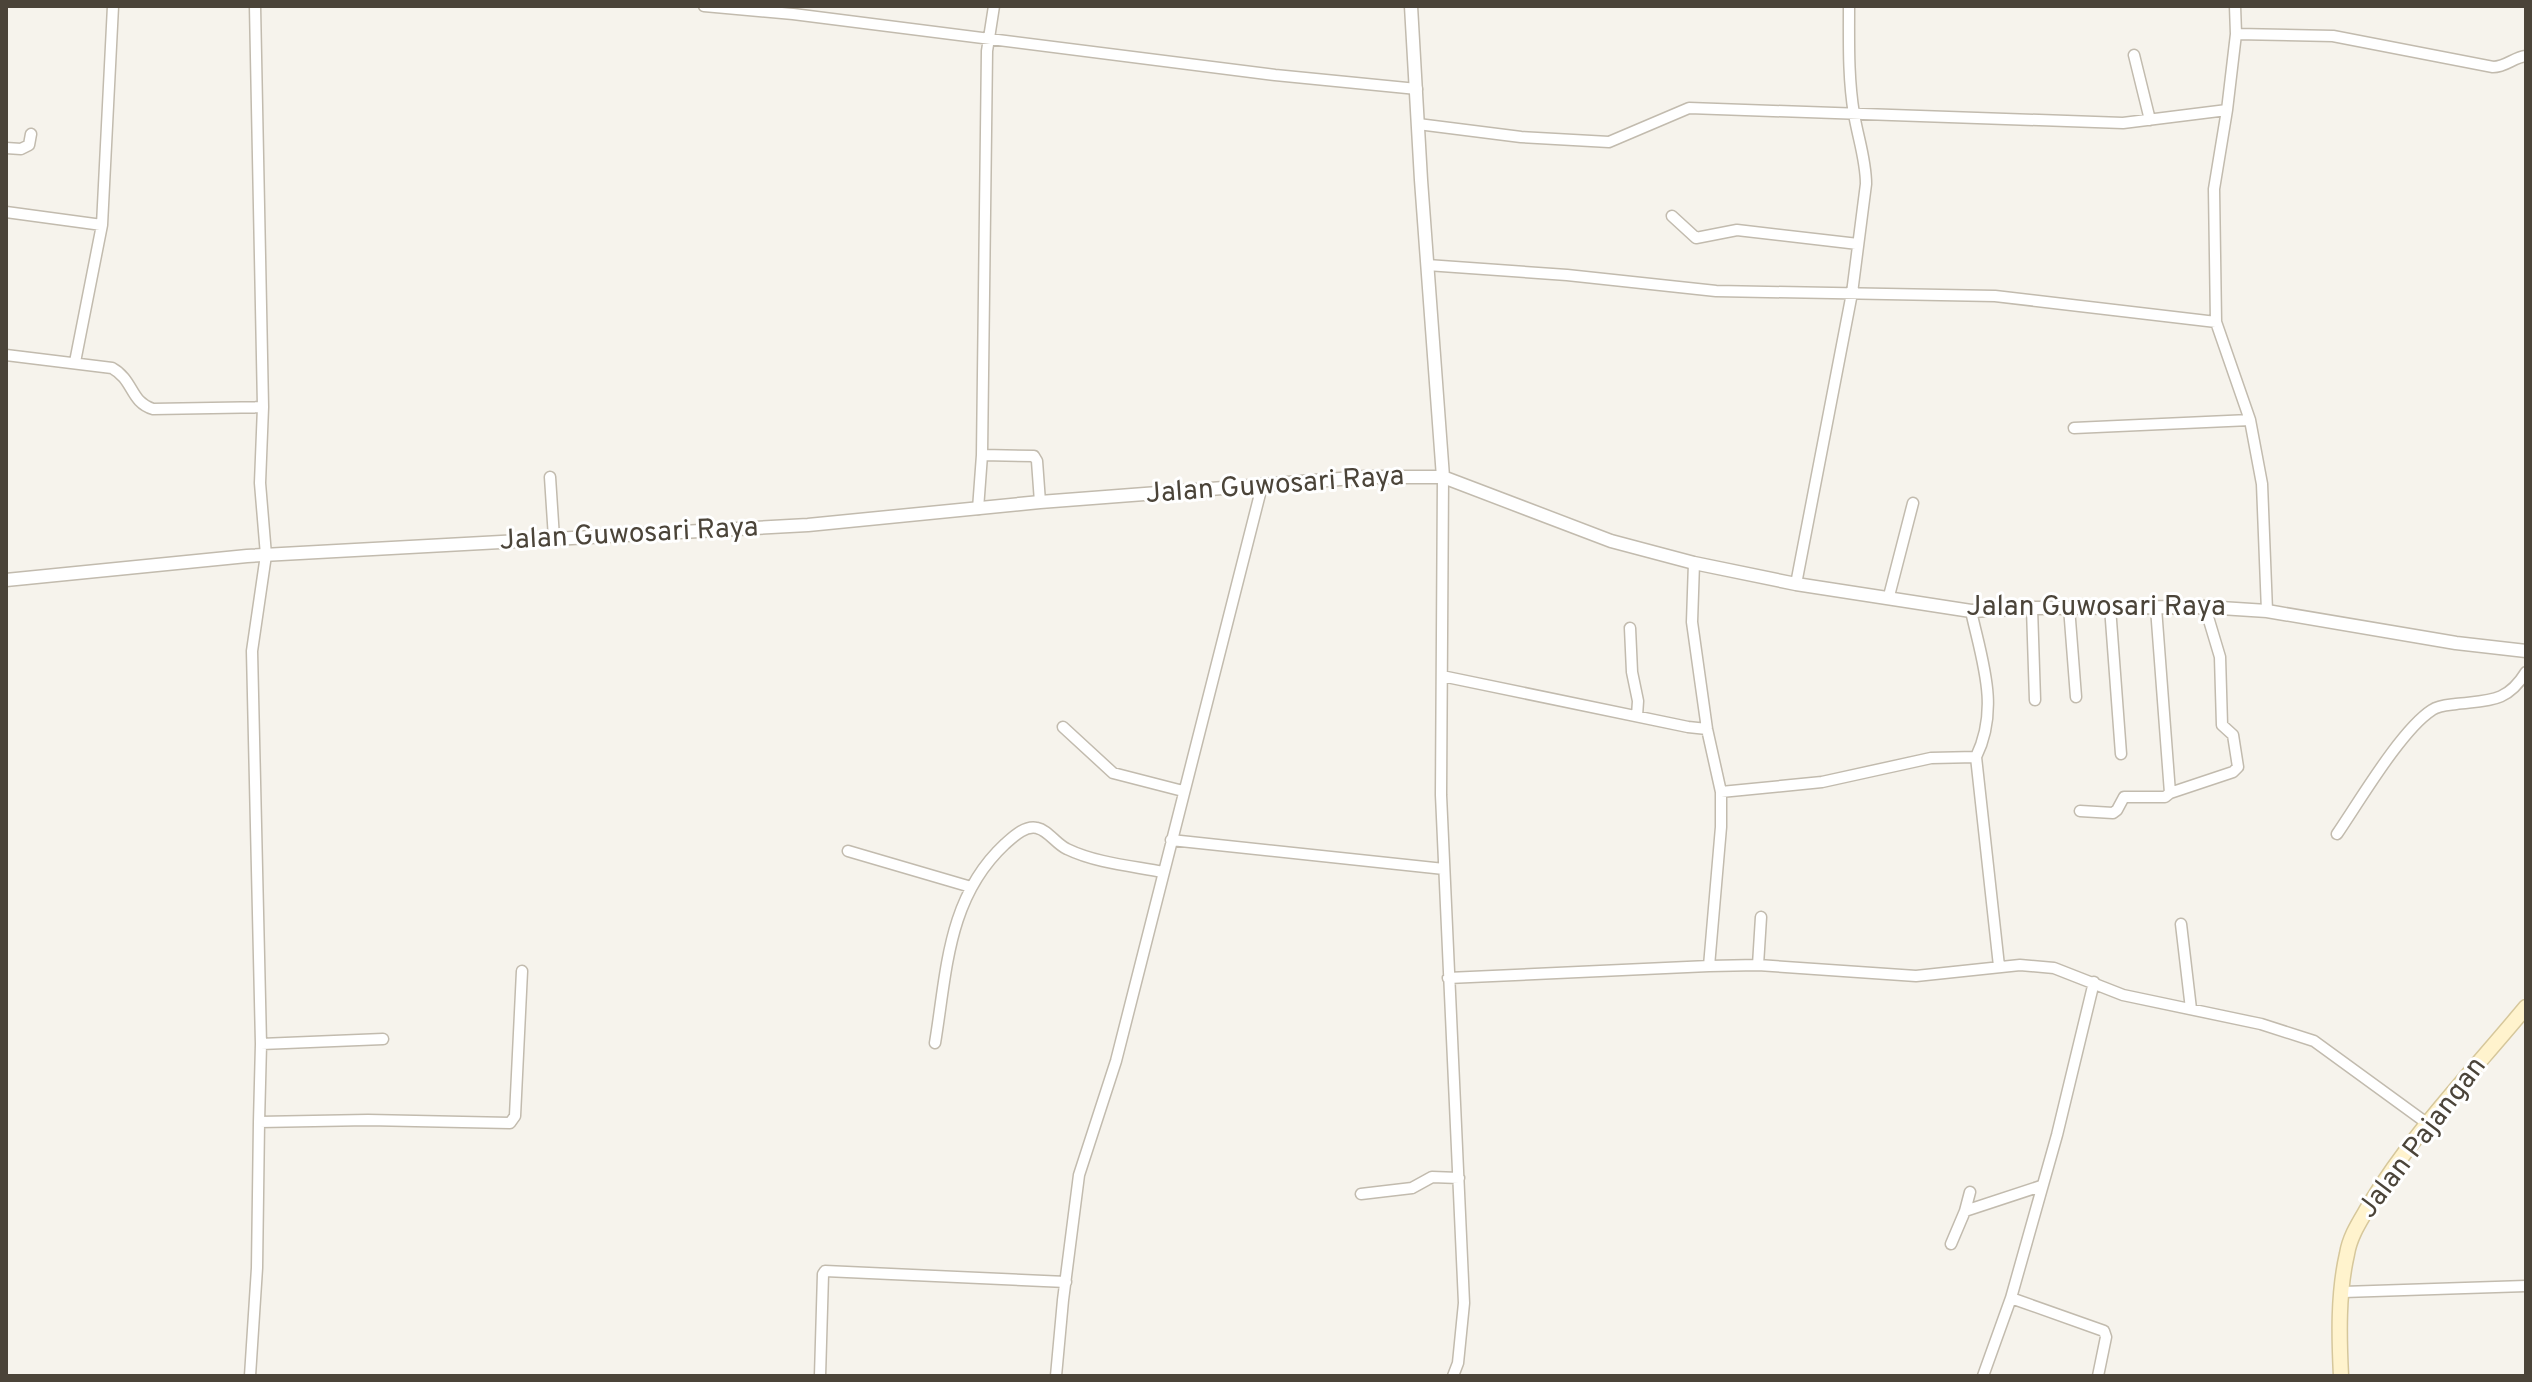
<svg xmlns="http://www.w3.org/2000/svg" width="2532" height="1382" viewBox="0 0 2532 1382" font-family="Overpass,sans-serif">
  <rect width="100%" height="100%" fill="#f6f3ec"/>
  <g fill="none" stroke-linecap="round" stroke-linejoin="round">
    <defs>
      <path id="minor" d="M255,6L263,407L260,483L266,555L252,651L261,1044L259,1122L368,1120L510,1123L515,1116L522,971
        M704,6L793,14L1275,75L1417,89
        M2236,34L2333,36L2493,67C2506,67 2514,57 2526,56
        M2134,55L2150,120
        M1418,124L1521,137L1609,142L1689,108L2123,123L2227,110
        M6,148L21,149L29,145L31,134
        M6,212L102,225
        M1672,216L1696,238L1737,230L1858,244
        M1427,265L1567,275L1716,291L1995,296L2216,322L2250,420L2262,484L2267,611
        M2216,322L2214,189L2227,110L2236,34L2235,6
        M6,355L112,368C134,380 130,402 153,409L263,407
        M75,362L102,225L113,6
        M2074,428L2250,420
        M982,455L1034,456L1037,461L1040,502
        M550,477L554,538
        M1443,477L1441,795L1464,1303L1458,1363L1453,1376
        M978,509L982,455L987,51L994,6
        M1796,584L1852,293L1866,184C1866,160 1858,138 1854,114C1848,78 1849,42 1849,6
        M1889,596L1913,503
        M2069,607L2076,697
        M2110,607L2121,754
        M2032,608L2035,700
        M1971,611C1982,661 2000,708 1976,757L1999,966
        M1630,628L1632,672L1638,701L1637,716
        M1442,676L1688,727L1707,729
        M1063,727L1113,773L1183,791
        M1721,792L1822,782L1931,758L1976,757
        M2170,793L2233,772L2238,767L2233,735L2222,725L2220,657L2205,607
        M2080,811L2113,813L2117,810L2124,797H2165L2170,793L2156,608
        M2337,834C2359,802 2401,730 2432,710C2439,705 2448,705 2456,704C2489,700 2507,703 2526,672
        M1171,840L1444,869
        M848,851L971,887
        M2181,924L2191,1009
        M1758,965L1761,917
        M1709,966L1758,965L1916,976L2020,965L2054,968L2123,995L2261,1024L2314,1041L2428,1124
        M1448,978L1709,966L1721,827V792L1707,729L1692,622L1694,563
        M935,1043C947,971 947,898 1005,844C1013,837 1025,825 1037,828C1048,830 1056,844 1067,849C1096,863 1132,866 1163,872
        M261,1044L383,1039
        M1361,1194L1412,1188L1432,1177L1459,1178
        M1965,1211L2041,1186
        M1951,1244L1965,1211L1970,1192
        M2343,1292L2526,1286
        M2011,1298L2104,1331L2106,1337L2098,1376
        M250,1376L257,1268L259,1122
        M820,1376L823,1274L825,1271L1066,1282
        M1056,1376L1063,1300L1079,1175L1116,1061L1262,486
        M1983,1376L2011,1298L2057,1135L2094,982"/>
      <path id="tertiary" d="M1411,6L1421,180L1443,477
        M6,580L247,556L808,525L1040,502L1366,477H1443L1611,541L1694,563L1796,584L1971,611L2032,608L2205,607L2267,611L2456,643L2526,651"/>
      <path id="secondary" d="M2341,1376C2339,1336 2338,1293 2347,1254C2350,1235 2361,1220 2370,1204C2413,1133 2473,1071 2526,1007"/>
    </defs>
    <use href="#minor" stroke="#c2bbae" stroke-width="13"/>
    <use href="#tertiary" stroke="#c2bbae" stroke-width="15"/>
    <use href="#secondary" stroke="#d6c79b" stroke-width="17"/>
    <use href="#minor" stroke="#fff" stroke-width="10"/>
    <use href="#tertiary" stroke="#fff" stroke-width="12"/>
    <use href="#secondary" stroke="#fff3cd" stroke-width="14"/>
  </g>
  <g text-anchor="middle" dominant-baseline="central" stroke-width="6" stroke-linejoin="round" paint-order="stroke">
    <g font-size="28" fill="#4b4439" stroke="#fff">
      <text transform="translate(1275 486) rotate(-4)">Jalan Guwosari Raya</text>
      <text transform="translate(629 535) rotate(-3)">Jalan Guwosari Raya</text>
      <text x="2096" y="608">Jalan Guwosari Raya</text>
      <text transform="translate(2423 1138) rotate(-53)">Jalan Pajangan</text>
    </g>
  </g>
  <rect width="2532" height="1382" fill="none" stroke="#4b4439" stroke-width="16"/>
</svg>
